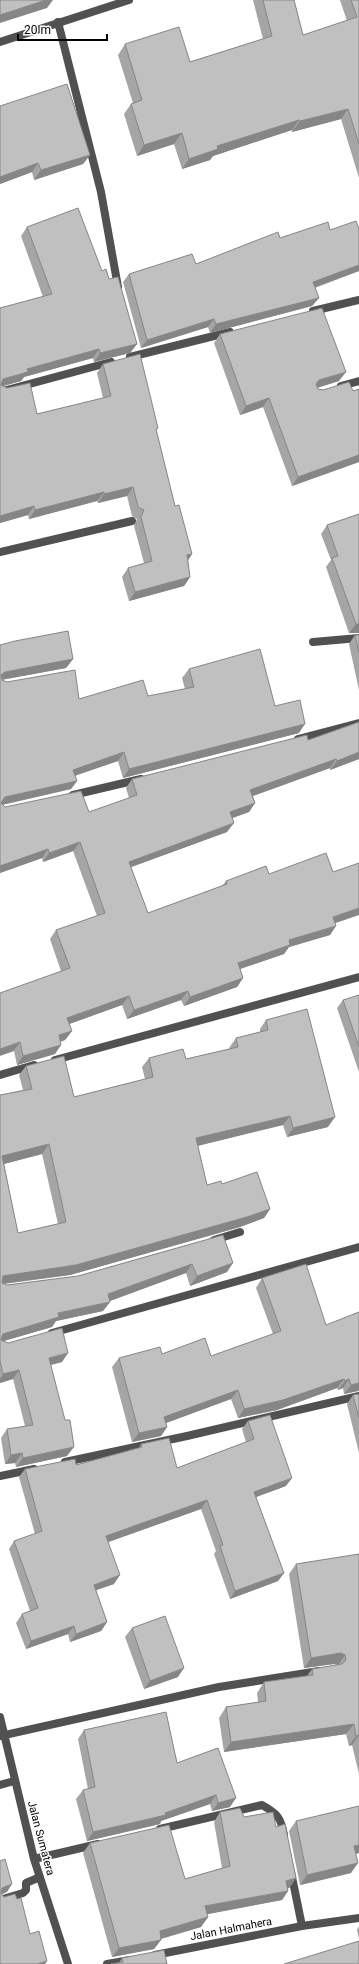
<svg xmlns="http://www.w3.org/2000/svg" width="359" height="1964" viewBox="0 0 359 1964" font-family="Roboto,sans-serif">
  <rect width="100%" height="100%" fill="#fff"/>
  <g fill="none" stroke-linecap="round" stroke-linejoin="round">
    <path stroke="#515151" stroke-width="8" d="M58,22L101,192L118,287
      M0,42L129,0
      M313,311L359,300
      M130,357L230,332
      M341,386L359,381
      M0,392L111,362
      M0,552L132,521
      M313,642L359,638
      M298,739L359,723
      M73,795L141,779
      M55,1060L359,977
      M0,1075L34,1065
      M214,1240L240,1232
      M52,1333L359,1247
      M65,1462L187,1436L359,1396
      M0,1476L34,1469
      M0,1717L34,1859L68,1964
      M0,1736L219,1687L319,1671
      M0,1785L14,1781
      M160,1829L262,1805C278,1814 281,1818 284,1835
      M34,1859L98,1844
      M291,1872L302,1926
      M0,1900L23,1893L26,1890V1883L40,1877
      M155,1955L302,1926L359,1918
      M107,1964L130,1960"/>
  </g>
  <path fill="#a5a5a5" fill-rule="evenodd" d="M253,0H294L303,35L347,21L340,0H359V178L341,119L292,132V130L213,156L210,160L182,169L174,144L137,156L124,114L131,104L133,103L118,55L125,44L190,62L263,39Z
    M0,106L90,155L83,164L34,180L32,172L0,184Z
    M27,227L102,271L109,279L137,344L130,353L94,362L93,358L24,377L21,381L3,386L37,414L103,398L97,373L103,364L158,428L156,430L175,506L192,554L188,560L190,577L184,586L129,601L122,577L128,568L144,563L134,526L137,519L132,516L127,496L98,503L97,501L29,519L28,515L0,523V308L43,297L21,236Z
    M359,229V271L315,288L319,298L312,306L210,333L208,327L141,348L123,282L129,274L196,264L280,238L330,230Z
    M220,334L339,381L317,388L318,389L323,390L353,391L359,462L292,486L263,407L240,415L214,343Z
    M359,514V633H349L326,567L331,560L321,534L327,525Z
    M355,635H359V690L349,644Z
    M0,645L73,659L66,668L2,680L7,682L79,699L148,696L185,689L182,678L189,669L275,706L299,733L123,778L118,761L75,776L77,781L71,789L3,805L5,807L89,812L129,798L126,788L132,779L308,740L359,759L330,770V768L253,796L255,803L249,812L232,818L227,832L131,867L148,913L222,886L226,881L269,874L335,923L330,935L289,947L284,954L240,969L243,978L237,987L184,1006L181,1000L127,1019L122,1005L69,1024L72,1031L65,1040L60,1042L55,1054L17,1065L14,1051L61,971L50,939L56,930L97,916L73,851L43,862L42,858L0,873Z
    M359,995V1072L337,1008L343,1000Z
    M266,1020L328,1127L287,1137L283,1125L197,1146L207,1185L222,1184L270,1209L264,1218L240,1227L70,1275L4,1284L7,1285L78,1276L223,1235L227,1272L190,1286L186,1273L109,1301L110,1302L103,1311L56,1321L52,1327L4,1341L8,1343L62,1362L51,1365L67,1456L16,1467L15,1463L5,1464L1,1438L7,1429L25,1426L13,1379L0,1383V1095L23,1090L19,1075L26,1066L74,1097L145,1079L142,1067L149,1058L186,1059L230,1049L229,1048L236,1038L260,1032V1029ZM42,1154L58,1224L18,1233L4,1164Z
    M262,1278L326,1325L359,1312V1391H358L344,1394L343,1388L338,1390L337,1388L277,1410L238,1418L231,1399L166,1423L167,1427L161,1436L132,1442L112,1367L119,1358L162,1354L211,1356L273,1334L256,1288Z
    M359,1394V1453L347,1404L353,1395Z
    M248,1421L286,1486L256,1497L284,1573L278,1581L230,1599L214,1554L216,1551L201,1509L108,1542L114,1584L96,1590L107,1622L101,1631L70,1642L68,1634L26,1649L16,1623L22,1614L30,1611L9,1549L14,1541L35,1534L19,1477L25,1469L76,1465L139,1448L141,1444L177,1468L246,1442L242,1429Z
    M359,1554V1774L352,1745L349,1746L346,1734L224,1752L219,1718L226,1707L258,1702L257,1693L264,1682L307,1676L312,1669L337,1665L334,1664L304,1668L289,1574L296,1564Z
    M132,1628L178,1677L144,1689L125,1637Z
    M84,1730L177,1763L218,1748L230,1807L212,1811L210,1804L161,1821L160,1824L87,1841L76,1799L83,1790L88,1789L78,1739Z
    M359,1806V1853L356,1854L351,1873L300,1885L289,1831L296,1821Z
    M220,1812L244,1817L276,1827L296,1878L289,1888H288V1891L282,1900L207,1914L208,1917L201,1927L161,1939V1940L154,1949L112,1957L83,1853L90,1843L185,1879L222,1868L214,1822Z
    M359,1926V1939L357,1930Z
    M122,1958L167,1964L119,1963Z"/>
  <path fill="#868686" d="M46,0H53L47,8L0,23V15Z
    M348,109L341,119L292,132L300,121Z
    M299,120L292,130L213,156L210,160L182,169L189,159L217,146Z
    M182,133L174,144L137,156L144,145Z
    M90,155L83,164L34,180L41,170Z
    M38,163L32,172L0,184V177Z
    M359,265V271L307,290L313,282Z
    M319,298L312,306L210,333L216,324Z
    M214,319L208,327L141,348L147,340Z
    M137,344L130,353L94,362L100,353Z
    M99,349L93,358L24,377L21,381L0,387L3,379L27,369Z
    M346,372L339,381L313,389L319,380Z
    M269,398L263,407L240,415L246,406Z
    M359,455V462L292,486L298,477Z
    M133,487L127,496L98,503L104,494Z
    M104,492L97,501L29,519L35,510Z
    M34,506L28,515L0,523V516Z
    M192,554L186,563L187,555Z
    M190,577L184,586L129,601L135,592Z
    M356,624H359V633H349Z
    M73,659L66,668L0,680L1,675L5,672Z
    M305,724L299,733L123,778L129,769Z
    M124,752L118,761L67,778L73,770Z
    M359,752V759L330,770L337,761Z
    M336,759L330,768L244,799L250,790Z
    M77,781L71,789L0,805V804L5,797Z
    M255,803L249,812L224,821L230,812Z
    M234,823L227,832L123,870L129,862Z
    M80,842L73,851L43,862L49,853Z
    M48,849L42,858L0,873V866Z
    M359,908V915L327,926L333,917Z
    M336,926L330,935L289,947L284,954L231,972L238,963L289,940Z
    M243,978L237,987L184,1006L190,997Z
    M188,991L181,1000L127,1019L134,1010Z
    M129,996L122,1005L61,1027L67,1018Z
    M72,1031L65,1040L52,1044L59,1035Z
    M20,1042L14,1051L0,1056V1049Z
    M61,1045L55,1054L17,1065L23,1056Z
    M290,1116L283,1125L189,1148L196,1138Z
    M335,1117L328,1127L287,1137L293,1128Z
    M49,1144L42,1154L0,1165L2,1156Z
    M270,1209L264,1218L240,1227L70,1275L0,1284L3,1276Z
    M233,1263L227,1272L190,1286L197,1276Z
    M192,1264L186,1273L102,1304L108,1294Z
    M110,1302L103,1311L56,1321L52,1327L0,1342L3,1334L58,1313Z
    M68,1353L62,1362L42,1367L49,1358Z
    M19,1370L13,1379L0,1383V1379L3,1374Z
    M344,1379L337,1388L277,1410L238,1418L244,1409Z
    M349,1379L343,1388L338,1390L345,1381Z
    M359,1383V1389L358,1391L344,1394L351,1385Z
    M238,1390L231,1399L158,1426L164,1417Z
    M167,1427L161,1436L132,1442L139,1433Z
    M74,1447L67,1456L16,1467L23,1458Z
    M22,1453L15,1463L5,1464L11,1455Z
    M292,1478L286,1486L248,1500L254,1492Z
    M207,1500L201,1509L100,1545L106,1536Z
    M284,1573L278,1581L230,1599L235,1591Z
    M120,1575L114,1584L88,1593L94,1585Z
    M107,1622L101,1631L70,1642L76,1634Z
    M74,1626L68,1634L26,1649L31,1641Z
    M341,1653L345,1655L338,1665L334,1664L304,1668L311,1658Z
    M184,1668L178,1677L144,1689L150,1681Z
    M354,1724L346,1734L224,1752L231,1742Z
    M359,1735L352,1745L349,1746L356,1736Z
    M216,1795L210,1804L161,1821L160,1824L87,1841L93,1832L165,1813Z
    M236,1798L230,1807L212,1811L218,1803Z
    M359,1845V1853L347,1856L354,1846Z
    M358,1863L351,1873L300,1885L307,1875Z
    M296,1878L289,1888L280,1890L286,1881Z
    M12,1884L7,1892L0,1895L2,1888Z
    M288,1891L282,1900L198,1916L205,1906Z
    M208,1917L201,1927L153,1941L160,1931Z
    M161,1940L154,1949L112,1957L119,1948Z
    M47,1961L45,1964H37Z"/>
  <path fill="#c0c0c0" stroke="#868686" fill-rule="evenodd" d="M0,0H46L0,15Z
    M263,0H294L303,35L357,17L351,0H359V144L348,109L300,121L299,120L217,146L218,149L189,159L182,133L144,145L131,104L142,100L125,44L179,27L190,62L272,36Z
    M67,84L90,155L41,170L38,163L0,177V106Z
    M78,208L102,271L106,269L109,279L118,277L137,344L100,353L99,349L27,369L28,372L3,379L1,385L7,388L30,383L37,414L111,396L103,364L140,354L158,428L156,429L175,506L179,505L192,554L187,555L190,577L135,592L128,568L152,561L141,517L144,510L138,507L133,487L104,494V492L35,510L34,506L0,516V308L52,294L27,227Z
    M356,221L359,229V265L313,282L319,298L216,324L214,319L147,340L129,274L192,254L196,264L278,232L280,238L328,222L330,230Z
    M322,308L346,372L319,380L316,384L318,389L323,390L349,382L353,391L359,389V455L298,477L269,398L246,406L220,334Z
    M359,514V624H356L332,558L338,556L327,525Z
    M68,631L73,659L5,672L1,675L2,680L7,682L75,670L79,699L143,680L148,696L194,687L189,669L260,649L275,706L300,700L305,724L129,769L124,752L73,770L77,781L5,797L1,803L5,807L81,791L89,812L137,795L132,779L307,735L308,740L359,722V752L337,761L336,759L250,790L255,803L230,812L234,823L129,862L148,913L227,884L226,881L266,866L269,874L326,853L333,872L359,863V908L333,917L336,926L289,940L290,945L238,963L243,978L190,997L188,991L134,1010L129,996L67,1018L72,1031L59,1035L61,1045L23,1056L20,1042L0,1049V993L70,968L56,930L105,913L80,842L49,853L48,849L0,866V645L15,641Z
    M355,635H359V653Z
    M359,995V1047L343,1000Z
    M307,1009L335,1117L293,1128L290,1116L196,1138L207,1185L221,1181L222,1184L257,1172L270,1209L247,1217L76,1265L3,1276L2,1283L7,1285L78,1276L223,1235L233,1263L197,1276L192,1264L108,1294L110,1302L58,1313L59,1317L3,1334L1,1340L8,1343L62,1328L68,1353L49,1358L65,1420H70L74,1447L23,1458L22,1453L11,1455L7,1429L33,1425L19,1370L3,1374L0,1361V1095L32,1089L26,1066L64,1056L74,1097L153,1077L149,1058L183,1049L186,1059L238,1047L236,1038L268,1030L266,1020ZM49,1144L66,1222L18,1233L2,1156Z
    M306,1264L326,1325L359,1312V1383L351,1385L349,1379L345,1381L344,1379L283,1400L244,1409L238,1390L164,1417L167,1427L139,1433L119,1358L160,1347L162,1354L205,1338L211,1356L281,1331L262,1278Z
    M359,1394V1418L353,1395Z
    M270,1415L292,1478L254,1492L284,1573L235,1591L220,1546L223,1545L207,1500L106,1536L120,1575L94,1585L107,1622L76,1634L74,1626L31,1641L22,1614L38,1608L14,1541L42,1531L25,1469L75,1459L76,1465L142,1447L141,1444L169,1438L177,1468L254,1439L248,1421Z
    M359,1554V1735L356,1736L354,1724L231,1742L226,1707L266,1701L264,1682L313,1675L312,1669L342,1664L346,1660L345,1655L341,1653L311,1658L296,1564Z
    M165,1616L184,1668L150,1681L132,1628Z
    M166,1712L177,1763L218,1748L236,1798L218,1803L216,1795L165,1813L166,1815L93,1832L83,1790L95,1787L84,1730Z
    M359,1806V1845L354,1846L358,1863L307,1875L296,1821Z
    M240,1808L244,1817L273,1812L276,1827L285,1824L296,1878L286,1881L288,1891L205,1906L208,1917L160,1931L161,1940L119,1948L90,1843L169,1825L185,1879L230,1866L220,1812Z
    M5,1859L12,1884L2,1888L1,1893L4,1897L15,1894L17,1899L21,1898L30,1934L39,1931L47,1961L37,1964H0V1861Z
    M359,1941V1964H284Z
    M164,1950L167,1964H111L123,1962L122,1958Z"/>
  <g text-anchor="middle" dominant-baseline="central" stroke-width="3" stroke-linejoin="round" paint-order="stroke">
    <g font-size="11" fill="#000" stroke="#fff">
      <text transform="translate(41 1838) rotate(75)">Jalan Sumatera</text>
      <text transform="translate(231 1929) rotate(-11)">Jalan Halmahera</text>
    </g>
  </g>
  <path d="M18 34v6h89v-6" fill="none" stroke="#000000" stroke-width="2"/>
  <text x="24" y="34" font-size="12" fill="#000000" stroke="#ffffff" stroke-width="3" paint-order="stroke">20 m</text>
</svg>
